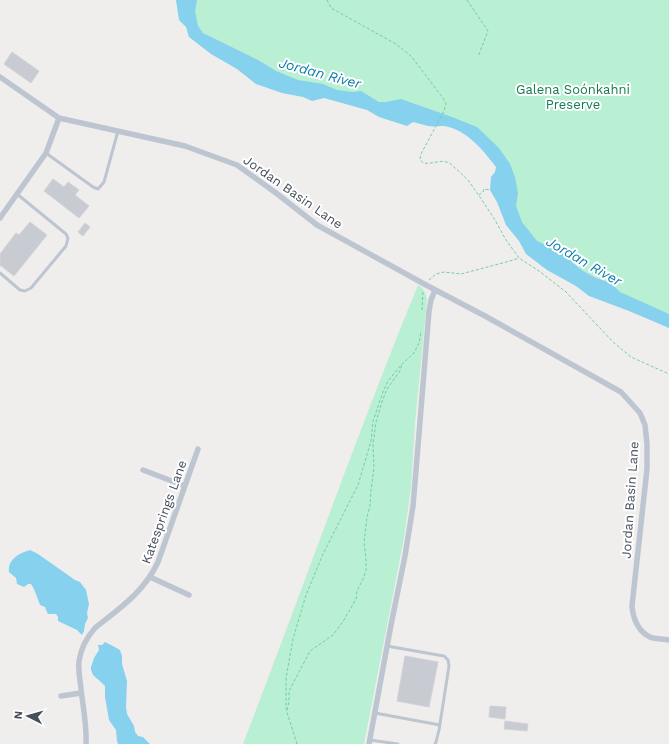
<svg xmlns="http://www.w3.org/2000/svg" width="669" height="744" viewBox="0 0 669 744" font-family="'Work Sans',sans-serif">
  <rect width="100%" height="100%" fill="#f0eded"/>
  <path fill="#b9efd2" d="M193,0H669V318L539,249L511,206L488,142L427,114L273,75L192,26Z
    M418,285C424,289 426,293 427,300L415,423L411,487L404,538L364,744H243C302,591 356,436 418,285Z"/>
  <path fill="#85d1ee" d="M176,0H197L195,11L198,26L203,33L258,60L276,71L298,80L323,84L337,90L353,92L361,91L379,102H386L401,99L452,117L477,127L499,148L510,164L515,177L518,193L516,206L522,222L537,241L571,257L573,263L583,271L596,278L611,283L620,292L669,314V328L629,311L589,296L576,286L547,270L526,254L519,241L506,225L497,202L490,190L491,177L495,172L496,167C483,150 466,129 444,126C439,126 433,127 428,126C423,125 418,123 413,122L407,126L379,117L367,110L324,98L312,101L303,97L282,93L256,84L237,69L211,54L189,37L186,27L179,20Z
    M30,550L38,554L75,580L80,582L86,590L89,604L87,613L88,618L85,624L84,631L82,635L77,630L58,621V617L56,614H48L47,612L45,607L40,605L34,589L31,584H28L24,587L17,584L16,578L9,572C7,560 19,553 30,550Z
    M105,642L111,645L120,650L122,656V664L127,681L126,707L127,714L134,726L135,732L138,736L143,737L150,744H118L117,741L116,730L109,720L105,697V686L102,683L93,675L91,670V667L94,658L99,650L98,645H102Z"/>
  <path fill="#c9cbd3" stroke="#d1d2d9" d="M12,52L39,71L31,83L4,64Z
    M53,179L64,187L68,182L79,190L75,195L89,206L79,218L44,191Z
    M30,222L47,235L14,276L0,265V254L16,233L19,235Z
    M85,223L90,227L83,236L78,232Z
    M405,656L438,662L429,707L397,701Z
    M490,706L506,707L505,719L489,717Z
    M505,721L528,724L527,731L504,729Z"/>
  <g fill="none" stroke-linecap="round" stroke-linejoin="round">
    <path stroke="#70cea6" stroke-width="1" stroke-dasharray="3 2" stroke-linecap="butt" d="M327,0L331,8L396,44L411,56L443,98L446,104L444,111L421,154L420,159L423,163C433,165 443,157 452,165L468,180L482,200L495,220L506,240L519,258L539,271L566,292L613,342L631,357L669,374
      M467,0L488,31L478,57
      M479,195L483,192L484,189L490,190
      M429,280L436,274L444,272L461,274L510,261L519,258
      M422,310L423,291
      M287,710L289,702V691L310,651L333,635L344,620L356,599L357,591L363,579L366,570V558L364,543L367,517L370,506L371,490L374,468L373,445L376,422L382,402L387,389L400,371L402,364
      M297,744L286,709V678L293,639L306,595L323,554L358,485L371,441L373,421L383,392L388,381L402,364L414,353L419,343L421,331"/>
    <path stroke="#bdc6d0" stroke-width="3" d="M46,153L93,187L98,189L104,182L118,131
      M0,273L20,290L25,291L31,288L66,246L68,238L66,234L17,194
      M387,646L438,655L444,656L448,660L449,666L439,730L436,742L435,744
      M375,713L440,725
      M370,740L398,744"/>
    <path stroke="#bdc6d0" stroke-width="5.5" d="M0,77L59,118L185,146L237,165L276,193L317,225L426,285L485,316L621,392L640,413L645,425L647,444V469L632,606C633,619 639,634 653,638C658,639 664,639 669,640
      M0,218L46,153L59,118
      M143,470L185,486
      M150,577L189,595
      M61,696L81,693
      M86,744C87,726 83,707 81,689C80,679 78,670 79,661C81,648 87,637 95,628C120,608 144,592 158,562L198,449
      M369,744L391,625L405,556L413,506L417,458L429,311L431,300L435,290"/>
  </g>
  <g text-anchor="middle" dominant-baseline="central" stroke-width="4" stroke-linejoin="round" paint-order="stroke">
    <g font-size="13" fill="#147d4f" stroke="#fff">
      <text x="573" y="89">Galena Soónkahni<tspan x="573" dy="15">Preserve</tspan></text>
    </g>
    <g font-size="13" fill="#454f5b" stroke="#fff">
      <text transform="translate(293 192) rotate(35)">Jordan Basin Lane</text>
      <text transform="translate(630 500) rotate(-86)">Jordan Basin Lane</text>
      <text transform="translate(164 512) rotate(-70)">Katesprings Lane</text>
    </g>
    <g font-size="14" font-style="italic" fill="#087eaa" stroke="#fff">
      <text transform="translate(320 73) rotate(15)">Jordan River</text>
      <text transform="translate(584 261) rotate(30)">Jordan River</text>
    </g>
  </g>
  <g transform="translate(28 716) rotate(276)" stroke="#ffffff" stroke-width="3" paint-order="stroke">
  <path d="M0-3L7 15L0 10L-7 15Z" fill="#454f5b"/>
  <text y="-6" font-size="11" font-weight="bold" text-anchor="middle" fill="#454f5b">N</text>
  </g>
</svg>
